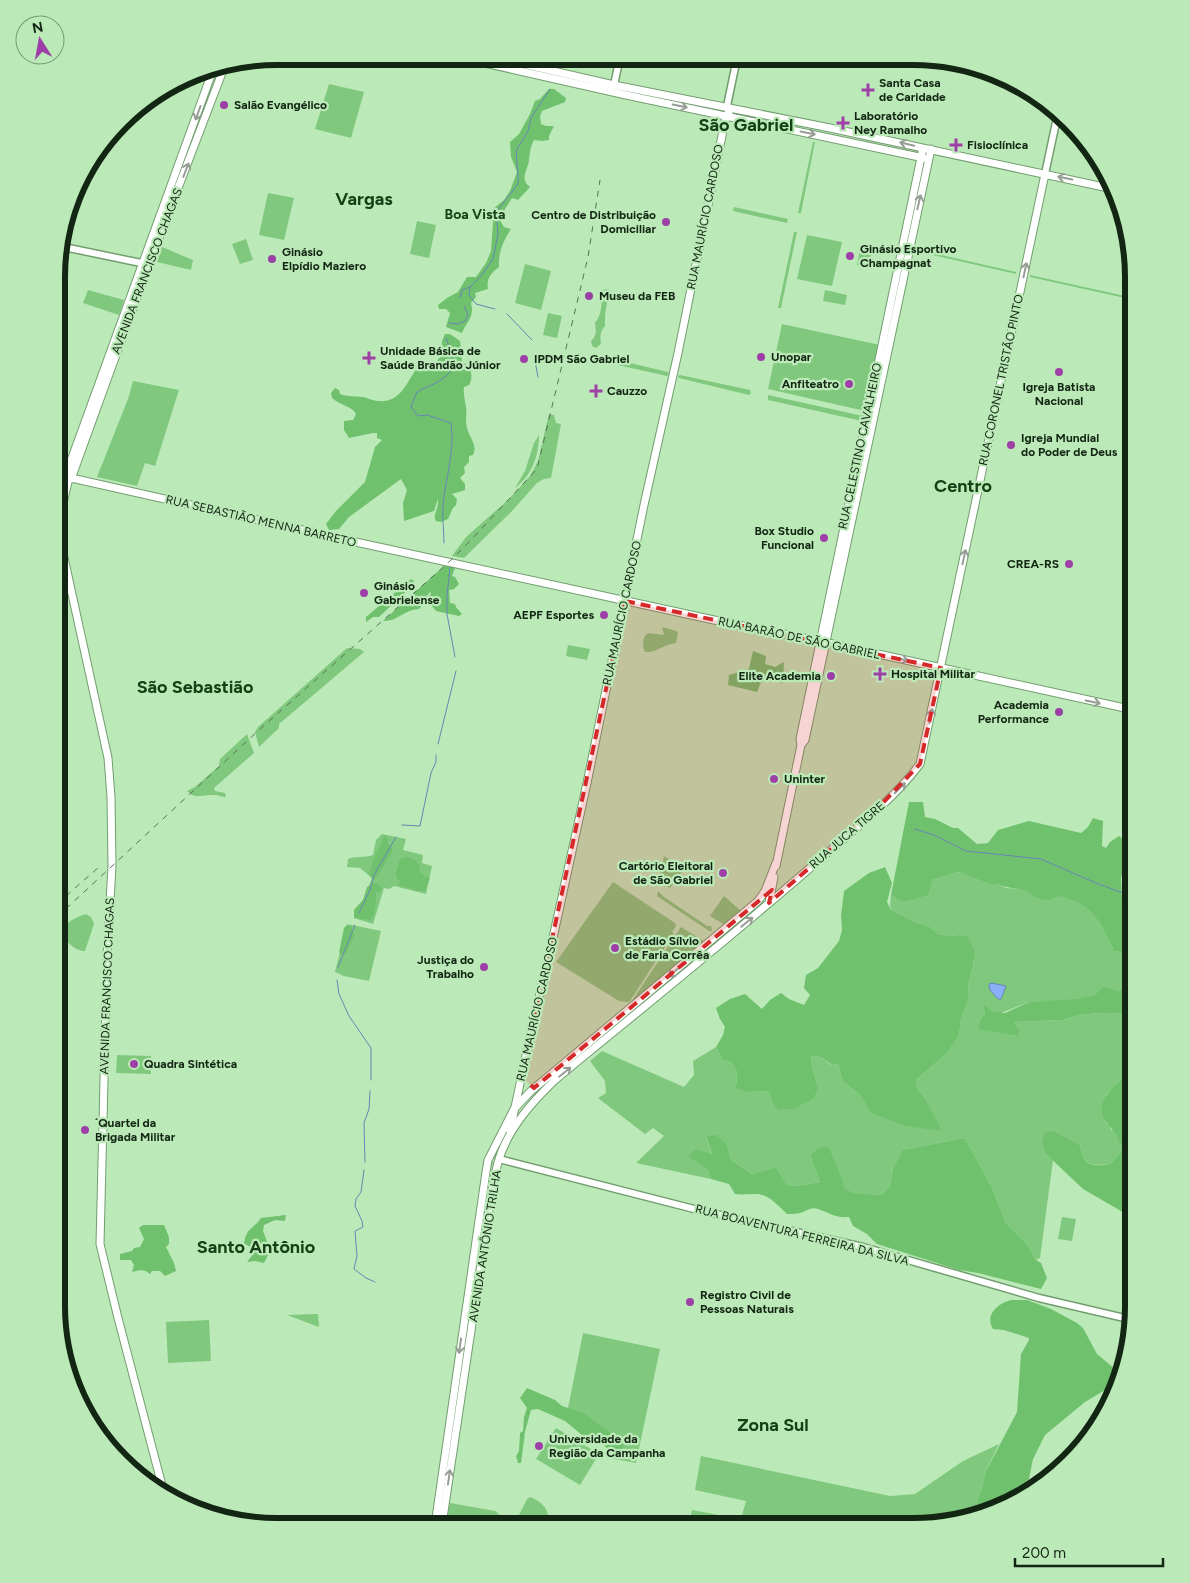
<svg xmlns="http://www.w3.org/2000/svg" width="1190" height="1583" viewBox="0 0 1190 1583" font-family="Figtree,sans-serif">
  <rect width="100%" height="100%" fill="#bbeab8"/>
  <path fill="#81c87f" d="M329,84L364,92L351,138L315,129Z
    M813,142H815L801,213H798Z
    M268,193L294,198L284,240L259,235Z
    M734,207L788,219L787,223L733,211Z
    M417,221L436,225L429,258L410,254Z
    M794,232H797L781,308H778Z
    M807,235L842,242L832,286L797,279Z
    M246,239L253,260L240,264L232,244Z
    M861,246L873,248L868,268L857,265Z
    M162,247L193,260L191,270L157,262Z
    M915,249L1016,272V274L915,251Z
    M525,264L551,271L541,310L515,303Z
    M1030,275L1134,298V300L1030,277Z
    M606,289L610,290L611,294C605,303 605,316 605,326C600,331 600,337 601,344L596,348L592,346L591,341C597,335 596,331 595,323C602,315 602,302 602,291Z
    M88,290L124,300L119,315L83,303Z
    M825,290L847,295L845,305L823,301Z
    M548,313L562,316L557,338L543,335Z
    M782,324L880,345L865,411L768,389Z
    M605,357L668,372L669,374L667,376L604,362L603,359Z
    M680,375L750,390L751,393L749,395L679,378L678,376Z
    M133,381L179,390L155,466L145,463L137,486L97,477L128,399Z
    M768,395L863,416L864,419L862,421L768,400Z
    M549,414L554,415L556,423L561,424L551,478L544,479L537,483L512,511L467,555L464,558L452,556L466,537L509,499L530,476L538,461Z
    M539,435C539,455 532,476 515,488L525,471L534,443Z
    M662,627L676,631L678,633L676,643C661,645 657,653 645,652C642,645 642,638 648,633L664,635Z
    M568,645L590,649L587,660L566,656Z
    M347,648L360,649L364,652L279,724V728L259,747L255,732L258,727Z
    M247,734L254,753L214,788L215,791L225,793L226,797C222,797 218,795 214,795C203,794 195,800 187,791L195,787L219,766L220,759Z
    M382,834L406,839L403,850L423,855L422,863L432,866L426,894L394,886L389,889L384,888L373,924L354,918V910L363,900L372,878L360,868L347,867L348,859C356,856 364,858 373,855L376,840Z
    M664,856L684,869L670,888L659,881Z
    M959,872L998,884L1006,888L1022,889L1031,892L1036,898L1049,901L1058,895C1092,903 1100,921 1114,951L1121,952L1128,956L1133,967V977L1127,985L1118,991L1078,1000L1029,1002L1001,1013L992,1011L983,1005L985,1015L991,1031L1017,1036L1013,1022L1063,1020L1079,1015L1100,1013H1119L1128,1017C1136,1057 1136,1065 1106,1095L1104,1120L1110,1125L1111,1130L1131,1141V1133L1133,1132V1153L1121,1152L1110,1164C1090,1166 1084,1166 1080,1145L1054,1131L1046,1154L1053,1160L1040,1258L1036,1260L1026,1243L1006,1223L992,1188L965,1138L902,1150L893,1168L890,1186L882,1195L855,1193L844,1189L839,1170L829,1147L810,1155L820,1182L798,1186L787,1185L776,1169L752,1174L731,1160L727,1144L706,1137L712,1155L708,1170L711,1179L636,1163L664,1136L653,1128L645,1134L598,1098L606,1093L605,1081L590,1061L602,1051L684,1087L694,1075L693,1061L716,1047L723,1060L731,1062L737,1072L736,1085L748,1092L769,1091L771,1100L818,1087L813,1071L811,1056L821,1057L831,1065L838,1064L843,1081L859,1094L871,1113L941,1131L926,1100L917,1088L916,1080L947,1053L959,1036L961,1019L969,998L968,986L973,966L974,959L961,935L948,936L938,934L929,926L917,923L891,910L890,906L891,895L901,902L932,880Z
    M613,882L675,923L676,926L672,932L674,933L630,1001L628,1002L619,1001L556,962Z
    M658,891L664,897L707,926H711L712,931H709L657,896Z
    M724,896L742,912L725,925L710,916Z
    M86,914L91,917L94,924L85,951C77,952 63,941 63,931C64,922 79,916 86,914Z
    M347,924L381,931L369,981L344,976L335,972Z
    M681,927L705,942L630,1004Z
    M117,1055L151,1056V1074L116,1073Z
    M492,1162H493L490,1171L439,1525H437L489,1171Z
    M1062,1217L1076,1219L1072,1241L1058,1239Z
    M318,1314L319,1327L287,1315Z
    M209,1320L211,1361L168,1363L166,1322Z
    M583,1333L660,1349L636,1463L614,1459L617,1449L567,1413Z
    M556,1428L599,1454L580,1485L536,1459Z
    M999,1444L985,1473L982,1489L978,1498L977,1505L971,1513L913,1527L689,1526L692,1510L741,1519L746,1501L695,1490L701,1456L890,1496L915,1494L963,1461Z
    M530,1497C543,1502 550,1510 548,1524L545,1526H522L516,1521L527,1499Z
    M450,1503L495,1511L513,1526L446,1525Z"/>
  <path fill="#70c16e" d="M549,89H554L566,98L565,102L542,111L540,116L541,124L546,126H554L549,136V140L542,141L534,140C530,148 530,152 529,160C528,170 519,179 530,187L518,200L512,198L505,209L501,222L504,227L511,229C503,241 498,253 499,267C491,273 486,279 488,289L475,293L476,297L471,303C475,318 466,321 462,333L446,327L450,313L446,309H439L438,305L447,298L458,292L467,277H476L486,263L491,251L494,208L504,200L510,191L517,172L511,157L510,142L519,134L530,114L535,101L540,99Z
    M445,334H450L460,341L462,362C471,366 474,376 469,385L464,387C463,394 465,400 466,407C467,414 465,421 467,428C469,437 478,445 473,455L469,456V462L464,467L465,473L460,478L465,484V490L452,494L457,499L456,505L453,508L448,519L441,522L436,521C432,515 439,509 438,499L434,511L404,521L403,503L407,490L401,479L349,517L339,529L329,530L326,524L336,511L365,482L375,447L382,440L377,438V433H373L349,438L344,430V421L353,420L356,414C352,406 339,405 332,398L331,393L335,388L339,390L340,394C348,397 355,396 363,397C368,398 373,401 378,401C399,403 405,386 415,371L417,369L429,370L441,356L442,341Z
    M445,565H449L455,568L452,576L455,577L459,584L454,589L449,590L450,603L455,604L456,607L462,614L459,616L436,611L432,606L433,602L429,597L431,593L430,592C425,597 424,604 419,609C405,609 397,622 383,621Z
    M411,579L414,581L413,585L379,617H373L366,622V617Z
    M753,651L766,656L765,664L775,667L784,662L783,683L772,679L761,682L757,692L728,685L729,675L749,669Z
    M909,802H923L925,817L935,819L953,828H958L977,844L988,843L998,830L1029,821L1081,833L1088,827L1093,818L1103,821L1102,846L1106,848L1110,842L1119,836L1128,843L1126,858L1121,878L1122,898L1133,899V967C1128,956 1126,952 1114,951C1100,921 1092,903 1058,896L1049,901L1035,898C1026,885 1011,891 998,884L993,885L959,872L932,880L928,895L915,899L901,902L891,895Z
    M385,835L388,839V843L393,850C386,860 382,871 374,880L369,875L373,861Z
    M408,857L415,860L419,865C419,874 422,875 430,878L425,891H419L398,885L400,881L396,877V872L400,859Z
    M885,867L892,883L887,902L891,910L917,923L929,926L938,934L948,936L961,935L968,937L975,951L973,966L968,986L969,998L961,1019L959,1036L947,1053L916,1080L917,1088L926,1100L942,1131L906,1126L871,1113L859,1094L843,1081L838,1064L832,1065L821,1057L811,1056L813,1071L818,1087L814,1098L793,1109L778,1110L771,1100L769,1091L748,1092L736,1088L737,1072L731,1062L723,1060L716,1047L723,1035L725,1027L720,1019L716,1008L730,999L745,994L762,1009L770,1000L781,993L789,999L804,1005L810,995L804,988L806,975L818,968L839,941L842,930L841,916L844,891L869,873Z
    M373,883H377L382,888L380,892H376C376,902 376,911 371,920L354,918V910L363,900L367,887Z
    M346,926H351L354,936L346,953L341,955L339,952L344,928Z
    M1133,977V1132L1131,1133V1141L1127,1147L1122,1146L1118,1140L1117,1134H1115C1112,1131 1112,1128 1109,1125C1107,1120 1107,1124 1104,1119C1093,1095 1125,1083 1131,1063C1135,1049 1131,1031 1128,1017L1119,1013H1100L1079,1015L1063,1020L1013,1022L1020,1031L1017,1036L978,1029L981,1019L985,1015L983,1004L992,1011L1005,1013L1029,1002L1078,999L1095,995L1103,987L1118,991L1127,985Z
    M1054,1131L1080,1145C1084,1166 1090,1167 1110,1164L1121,1152L1133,1153V1218L1083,1189L1046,1154L1042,1143L1045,1132Z
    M716,1135L727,1144L731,1160L752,1174L776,1168L787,1185L798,1186L820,1182L810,1155L821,1147H829L839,1170L845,1189L855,1193L882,1195L890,1186L893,1168L902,1150L965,1138L992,1188L1006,1223L1026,1243L1036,1260L1041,1263L1047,1278L1041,1289L978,1273L959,1270L877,1244L867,1234L853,1226L849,1217C833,1218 831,1213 818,1209C812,1207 808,1210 803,1212C798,1214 792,1214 787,1214C778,1206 769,1194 756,1194C748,1194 742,1195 735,1194L729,1184L711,1179L708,1170L688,1156L696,1149L712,1154L706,1136Z
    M286,1215L285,1221L275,1220L264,1225L263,1231L268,1244L263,1247L268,1255L264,1263L255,1261L247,1262L254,1253L249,1246L244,1244C246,1227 254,1229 261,1218Z
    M143,1225H164L169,1237V1244L166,1247L174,1263L176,1271L165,1276L160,1271H152L150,1274L146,1271L140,1270L132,1272L134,1265L131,1260H120V1254L132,1251L134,1248L140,1247L144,1239L139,1228Z
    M1012,1300H1027L1051,1309L1077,1323L1083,1328L1097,1354L1122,1375L1118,1379L1110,1378L1109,1385L1105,1390L1085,1402L1045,1435L1033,1459L1026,1494L1011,1504L971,1513L977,1505L978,1498L982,1489L985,1473L1017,1412L1021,1354L1029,1340V1338L1004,1330L993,1329C984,1315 999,1302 1012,1300Z
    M527,1388L555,1400L562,1406L584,1413L595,1422L618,1437L623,1444V1450L607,1449L601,1441L592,1436L582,1435L565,1421L538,1409L531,1410L525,1432L521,1463H518L516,1456L519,1451L520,1433L523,1431L524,1417L527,1408L520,1398Z"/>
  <path fill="#8baff8" stroke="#6786b3" d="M992,983L1006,986L1001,999H998L990,990L989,984Z"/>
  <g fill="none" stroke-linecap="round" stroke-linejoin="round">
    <path stroke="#6786b3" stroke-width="1" d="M470,287L469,295L476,304L495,309
      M460,298L462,290L470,287L481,276L493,259L498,234L496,212L518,184V174L516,151L528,131L531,118L550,89
      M507,314L532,340
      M449,323L458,324L465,321L468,315L464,306
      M534,356L538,377
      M444,543C444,530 442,517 443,504C446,476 455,451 451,423L427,415L418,416L411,407L417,392C431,384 455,379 453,358C452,351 448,345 446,338
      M450,567L447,595V614L455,657
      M438,744L456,671
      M402,825L420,826L431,773L436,762V755
      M915,829L934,835L966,851L1041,859L1096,883L1133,897
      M359,913L370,890L374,875L396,837
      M338,967L355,925
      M337,980L339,994L349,1016L371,1048V1080
      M365,1162L364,1123L369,1109L370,1091
      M364,1170L361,1192L356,1199L355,1206L362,1221L363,1227L355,1231L357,1256L354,1269L366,1278L375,1282"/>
    <defs>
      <path id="tertiary" d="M614,85L620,57
        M727,106L737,58
        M1045,174L1058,113
        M59,246L146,264
        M499,1159L698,1210L863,1247L1039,1298L1133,1320"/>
      <path id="secondary" d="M458,57L626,95L924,158
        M492,57L614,85L830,128L1113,189
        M58,475L351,541L714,620L819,641L1134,710
        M65,477L214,67
        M69,478L63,503L61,544L108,758L111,797L112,866L107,957L100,1244L118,1318L164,1493
        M71,479L149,264L225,65
        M801,745L800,739L923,148
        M776,866L801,745L805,740L931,149
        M769,903L774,877
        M510,1131L533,1022L547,965L587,783L644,505L678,353L726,116L729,113L727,106
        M435,1525L486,1172L488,1160L514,1109L531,1091L758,901L765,891L776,863
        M442,1525L492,1190C494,1180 496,1169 499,1159C509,1128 531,1103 555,1080C640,1010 726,941 810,868C847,835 890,804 920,764L1045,174"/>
    </defs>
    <use href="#tertiary" stroke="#729e6f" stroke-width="9"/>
    <use href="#secondary" stroke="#729e6f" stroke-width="9"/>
    <use href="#tertiary" stroke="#fff" stroke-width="6"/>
    <use href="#secondary" stroke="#fff" stroke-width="7"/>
    <path stroke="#567355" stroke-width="1" stroke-dasharray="6 6" stroke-linecap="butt" d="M57,904L99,867
      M57,917L259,730L449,562L471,540L537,469L588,257L600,180"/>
  </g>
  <defs><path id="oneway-shaft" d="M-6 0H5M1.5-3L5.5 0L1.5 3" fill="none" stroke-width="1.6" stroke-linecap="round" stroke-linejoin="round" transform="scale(1.25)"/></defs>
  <g stroke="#959d95">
    <use href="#oneway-shaft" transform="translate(680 106) rotate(12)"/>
    <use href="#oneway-shaft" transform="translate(198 113) rotate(110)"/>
    <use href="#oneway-shaft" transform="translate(808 133) rotate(12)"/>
    <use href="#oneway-shaft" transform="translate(907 144) rotate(-167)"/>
    <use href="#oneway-shaft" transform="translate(186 170) rotate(-69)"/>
    <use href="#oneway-shaft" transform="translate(1065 178) rotate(-168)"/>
    <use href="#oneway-shaft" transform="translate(919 202) rotate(-77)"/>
    <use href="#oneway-shaft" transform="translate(1025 270) rotate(-78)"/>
    <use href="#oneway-shaft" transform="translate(964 557) rotate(-78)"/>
    <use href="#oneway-shaft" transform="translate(901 659) rotate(13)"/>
    <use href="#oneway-shaft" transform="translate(1093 702) rotate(12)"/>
    <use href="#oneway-shaft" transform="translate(931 716) rotate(-78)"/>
    <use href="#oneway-shaft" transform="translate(900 788) rotate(-44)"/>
    <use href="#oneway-shaft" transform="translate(747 922) rotate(-39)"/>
    <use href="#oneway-shaft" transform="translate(674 972) rotate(140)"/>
    <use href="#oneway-shaft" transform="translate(565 1072) rotate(-39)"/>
    <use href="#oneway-shaft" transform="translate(460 1346) rotate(98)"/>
    <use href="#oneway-shaft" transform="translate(449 1477) rotate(-82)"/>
  </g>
  <path fill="#d62828" fill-opacity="0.2" stroke="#d62828" stroke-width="4" stroke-dasharray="10 6" stroke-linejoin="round" d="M625,601L941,668L920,764L877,809L769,903L772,890L534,1088L522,1078Z"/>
  <g fill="#9e3fa8" stroke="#bbeab8" stroke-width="2">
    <path d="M865.5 82.5h5v5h5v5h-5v5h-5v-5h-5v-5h5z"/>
    <circle cx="224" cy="105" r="5"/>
    <path d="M840.5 115.5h5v5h5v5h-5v5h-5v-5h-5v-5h5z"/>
    <path d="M953.5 137.5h5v5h5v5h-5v5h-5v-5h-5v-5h5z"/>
    <circle cx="666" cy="222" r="5"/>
    <circle cx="850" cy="256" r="5"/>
    <circle cx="272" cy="259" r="5"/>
    <circle cx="589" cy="296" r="5"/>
    <circle cx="761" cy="357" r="5"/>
    <path d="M366.5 350.5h5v5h5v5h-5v5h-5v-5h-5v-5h5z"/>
    <circle cx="524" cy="359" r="5"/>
    <circle cx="1059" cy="372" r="5"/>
    <circle cx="849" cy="384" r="5"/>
    <path d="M593.5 383.5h5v5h5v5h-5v5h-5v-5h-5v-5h5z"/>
    <circle cx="1011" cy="445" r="5"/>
    <circle cx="824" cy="538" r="5"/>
    <circle cx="1069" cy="564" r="5"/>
    <circle cx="364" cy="593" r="5"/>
    <circle cx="604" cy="615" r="5"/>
    <path d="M877.5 666.5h5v5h5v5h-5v5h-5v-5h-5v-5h5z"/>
    <circle cx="831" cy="676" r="5"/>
    <circle cx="1059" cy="712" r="5"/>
    <circle cx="774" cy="779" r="5"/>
    <circle cx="723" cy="873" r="5"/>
    <circle cx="615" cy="948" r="5"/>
    <circle cx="484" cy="967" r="5"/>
    <circle cx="134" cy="1064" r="5"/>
    <circle cx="85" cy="1130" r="5"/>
    <circle cx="690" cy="1302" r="5"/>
    <circle cx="539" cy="1446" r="5"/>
  </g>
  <g text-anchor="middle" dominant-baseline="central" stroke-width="4.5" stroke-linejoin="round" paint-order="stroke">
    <g font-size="12" font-weight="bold" fill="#132513" stroke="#bbeab8" text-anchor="start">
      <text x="879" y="83">Santa Casa<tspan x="879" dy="14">de Caridade</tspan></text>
      <text x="234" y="105">Salão Evangélico</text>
      <text x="854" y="116">Laboratório<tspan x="854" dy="14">Ney Ramalho</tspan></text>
      <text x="967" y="145">Fisioclínica</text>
      <text x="656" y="215" text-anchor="end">Centro de Distribuição<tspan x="656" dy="14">Domiciliar</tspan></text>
      <text x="860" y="249">Ginásio Esportivo<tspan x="860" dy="14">Champagnat</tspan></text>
      <text x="282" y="252">Ginásio<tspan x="282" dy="14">Elpídio Maziero</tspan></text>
      <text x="599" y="296">Museu da FEB</text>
      <text x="380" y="351">Unidade Básica de<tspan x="380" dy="14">Saúde Brandão Júnior</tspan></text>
      <text x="771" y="357">Unopar</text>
      <text x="534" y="359">IPDM São Gabriel</text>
      <text x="839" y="384" text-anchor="end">Anfiteatro</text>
      <text x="1059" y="387" text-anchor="middle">Igreja Batista<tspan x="1059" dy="14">Nacional</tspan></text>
      <text x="607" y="391">Cauzzo</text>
      <text x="1021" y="438">Igreja Mundial<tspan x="1021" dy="14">do Poder de Deus</tspan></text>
      <text x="814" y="531" text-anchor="end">Box Studio<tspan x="814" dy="14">Funcional</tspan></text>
      <text x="1059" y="564" text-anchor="end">CREA-RS</text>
      <text x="374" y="586">Ginásio<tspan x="374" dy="14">Gabrielense</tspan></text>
      <text x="594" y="615" text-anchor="end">AEPF Esportes</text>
      <text x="891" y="674">Hospital Militar</text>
      <text x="821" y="676" text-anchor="end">Elite Academia</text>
      <text x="1049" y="705" text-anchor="end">Academia<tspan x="1049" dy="14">Performance</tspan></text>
      <text x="784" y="779">Uninter</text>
      <text x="713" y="866" text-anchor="end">Cartório Eleitoral<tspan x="713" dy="14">de São Gabriel</tspan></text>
      <text x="625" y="941">Estádio Sílvio<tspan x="625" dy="14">de Faria Corrêa</tspan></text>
      <text x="474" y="960" text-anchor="end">Justiça do<tspan x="474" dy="14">Trabalho</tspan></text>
      <text x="144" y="1064">Quadra Sintética</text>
      <text x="95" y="1123">´Quartel da<tspan x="95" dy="14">Brigada Militar</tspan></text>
      <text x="700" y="1295">Registro Civil de<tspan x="700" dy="14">Pessoas Naturais</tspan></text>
      <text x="549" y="1439">Universidade da<tspan x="549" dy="14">Região da Campanha</tspan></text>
    </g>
    <g font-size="12" fill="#132513" stroke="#bbeab8">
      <text transform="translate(705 217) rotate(-79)">RUA MAURÍCIO CARDOSO</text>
      <text transform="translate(147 271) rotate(-69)">AVENIDA FRANCISCO CHAGAS</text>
      <text transform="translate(1001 380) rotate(-78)">RUA CORONEL TRISTÃO PINTO</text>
      <text transform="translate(860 446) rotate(-78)">RUA CELESTINO CAVALHEIRO</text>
      <text transform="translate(261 521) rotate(13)">RUA SEBASTIÃO MENNA BARRETO</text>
      <text transform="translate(622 613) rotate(-78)">RUA MAURÍCIO CARDOSO</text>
      <text transform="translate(799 638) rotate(12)">RUA BARÃO DE SÃO GABRIEL</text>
      <text transform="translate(847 835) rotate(-41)">RUA JUCA TIGRE</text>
      <text transform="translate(107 986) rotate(-88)">AVENIDA FRANCISCO CHAGAS</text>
      <text transform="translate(537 1009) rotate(-77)">RUA MAURÍCIO CARDOSO</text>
      <text transform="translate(802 1235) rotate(14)">RUA BOAVENTURA FERREIRA DA SILVA</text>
      <text transform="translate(485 1246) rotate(-81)">AVENIDA ANTÔNIO TRILHA</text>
    </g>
    <g font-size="14" font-weight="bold" fill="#164016" stroke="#bbeab8">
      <text x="475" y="214">Boa Vista</text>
    </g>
    <g font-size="18" font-weight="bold" fill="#164016" stroke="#bbeab8">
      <text x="746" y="125">São Gabriel</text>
      <text x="364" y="199">Vargas</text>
      <text x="963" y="486">Centro</text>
      <text x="195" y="687">São Sebastião</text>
      <text x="256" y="1247">Santo Antônio</text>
      <text x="773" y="1425">Zona Sul</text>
    </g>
  </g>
  <path d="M0 0H1190V1583H0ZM277 65H913A212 212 0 0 1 1125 277V1306A212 212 0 0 1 913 1518H277A212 212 0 0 1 65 1306V277A212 212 0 0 1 277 65Z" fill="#bbeab8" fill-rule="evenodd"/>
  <path fill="none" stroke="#132513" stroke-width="6" d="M277 65H913A212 212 0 0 1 1125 277V1306A212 212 0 0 1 913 1518H277A212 212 0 0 1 65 1306V277A212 212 0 0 1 277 65Z"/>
  <g transform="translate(40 40) rotate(349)"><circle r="24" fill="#bbeab8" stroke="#789b76"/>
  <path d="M0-4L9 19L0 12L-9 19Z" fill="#9e3fa8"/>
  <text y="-8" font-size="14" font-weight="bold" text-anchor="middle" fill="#132513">N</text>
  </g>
  <path d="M1015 1558v8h148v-8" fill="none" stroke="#132513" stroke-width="2.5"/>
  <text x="1022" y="1558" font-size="15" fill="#132513" stroke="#bbeab8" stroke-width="4" paint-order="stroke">200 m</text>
</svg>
